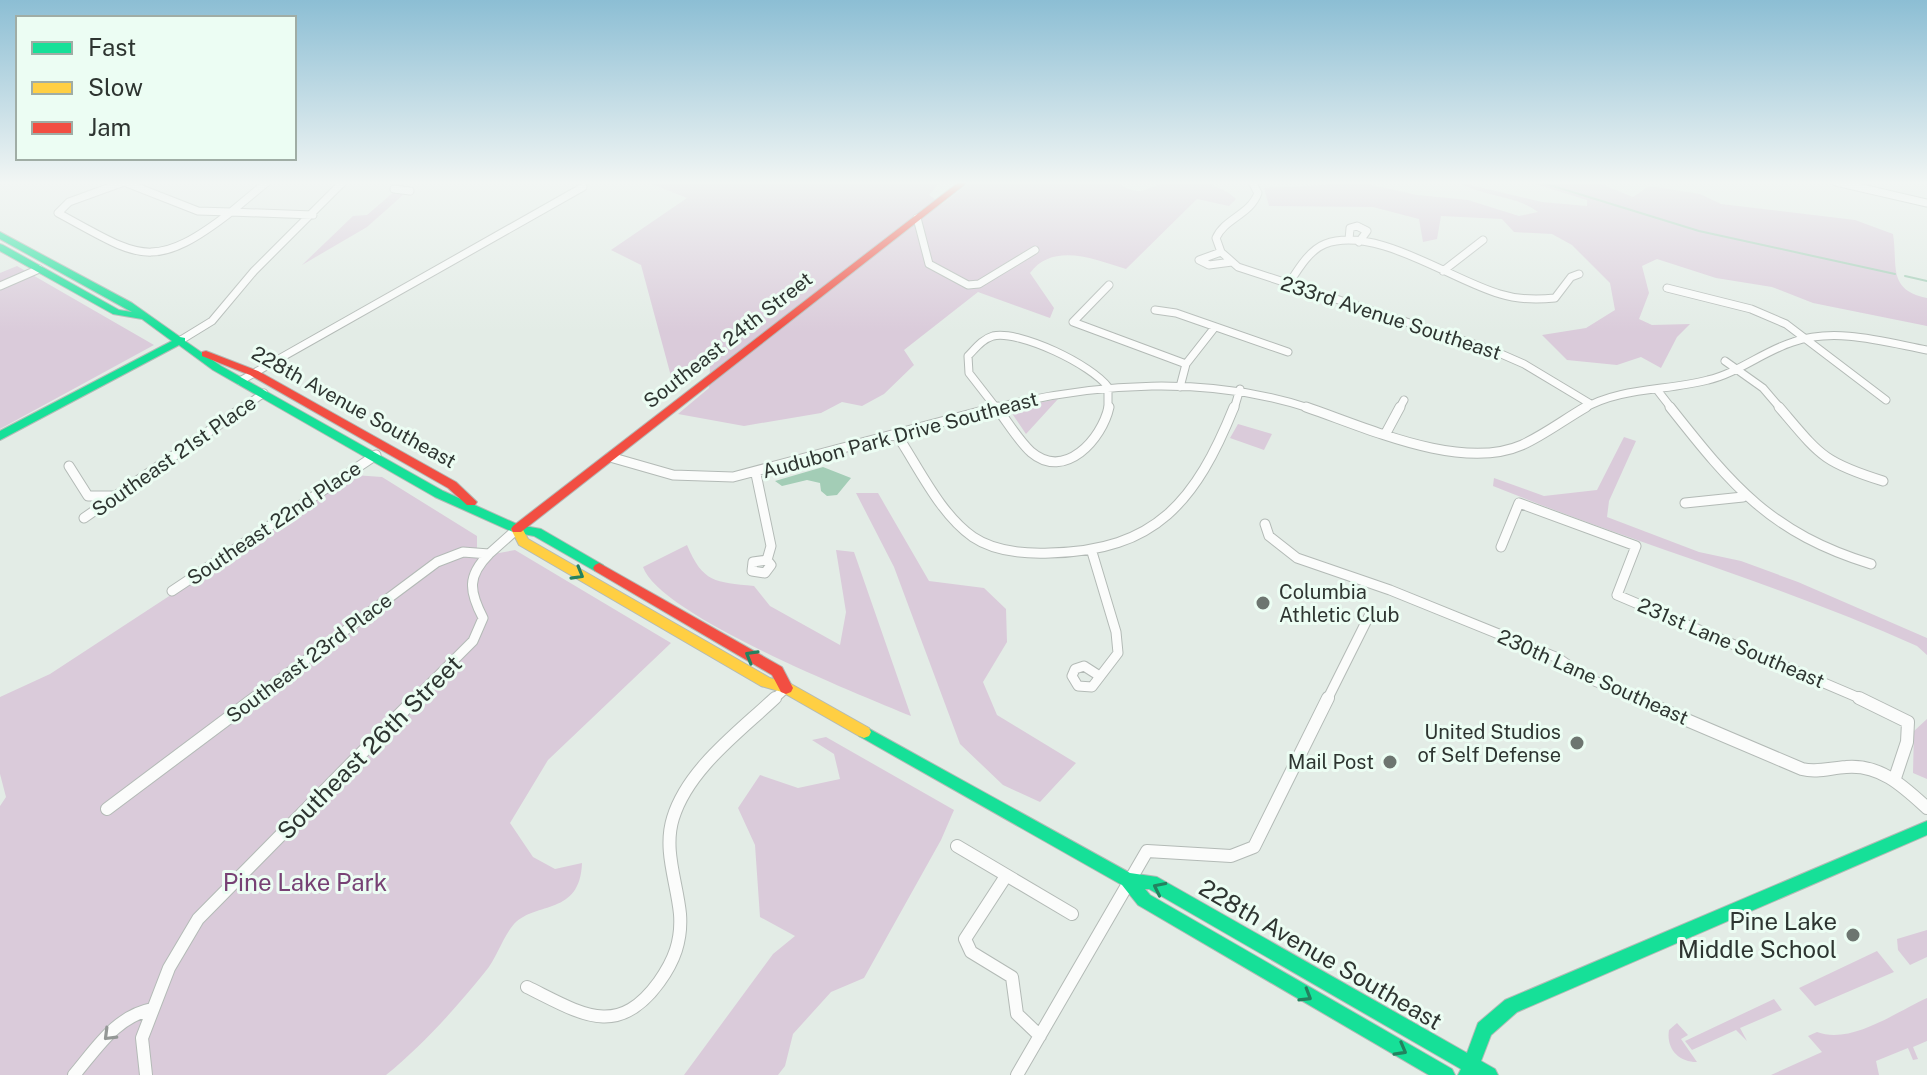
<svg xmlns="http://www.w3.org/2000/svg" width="1927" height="1075" viewBox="0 0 1927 1075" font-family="'Public Sans',sans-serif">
  <rect width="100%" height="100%" fill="#e3ece6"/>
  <path fill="#dacbda" d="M647,182H940L929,195L942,204L971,182H1116C1144,200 1144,186 1169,182C1190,178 1221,184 1236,199L1229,206L1197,199L1126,269C1094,259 1053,242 1030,273L1054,308L1050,318L978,292L904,350L914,365L884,394L862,406L842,402L821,413L744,426L678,414L709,388L710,366L675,391L641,265L611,250L687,198Z
    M1458,182L1542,202L1587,206V200L1529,182H1596L1633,197L1649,186L1700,194L1721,204L1855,220L1893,234C1898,266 1887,290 1927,298V326L1813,303L1772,287L1716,278L1657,259L1642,266L1649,293L1639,319L1652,325L1690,324L1677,337L1661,368L1641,357L1617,365L1567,360L1542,335L1586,328L1615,310L1610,283L1572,245L1552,234L1514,232L1502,219L1441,216L1437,239L1423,242L1419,219L1373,207L1269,206L1264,188L1362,183L1417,195L1468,200L1519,216L1538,212C1516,195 1483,197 1458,182Z
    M395,191L403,195L367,227L302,265L353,216L367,215Z
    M17,266L154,345L0,429V273Z
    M1058,399L1026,434L1011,412L1014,408Z
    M1238,424L1272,434L1264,450L1230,438Z
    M1624,437L1636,441L1609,501L1607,517L1699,552L1741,561L1798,582L1927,638V655L1917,646C1779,584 1633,543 1493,486L1494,478L1544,496L1597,490Z
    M354,475L382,477L477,536V557L515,550L671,643L548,760L510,823L533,857L555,869L582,863C580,916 536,901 514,924C502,938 497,958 485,972C456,1008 422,1046 386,1075H0V806L6,797L0,774V697L50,674Z
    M856,493H878L929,581L984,588L1006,609L1007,642L983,682L997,715L1076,763L1040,802L1003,785L960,744L894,567Z
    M687,545C703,583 715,582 754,586L770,606L840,645L846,612L836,550L854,552L911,716C860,695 659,615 643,567Z
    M1927,719V779L1913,773L1914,731Z
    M826,737L954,810L941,840L864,978L831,992L793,1034L785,1066L778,1075H684L773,954L795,936L760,917L755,845L738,808L760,775L798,788L840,779L834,754L812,740Z
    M1927,930V957L1910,965L1898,950L1897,939Z
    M1877,951L1894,972L1815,1006L1799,988Z
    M1927,998V1041L1913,1047L1918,1059L1913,1060L1908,1048L1876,1061L1879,1075H1771L1822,1052L1808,1036L1817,1032C1851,1045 1896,1012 1927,998Z
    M1774,999L1782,1010L1740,1028L1747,1041L1736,1030L1692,1050L1685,1041Z
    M1677,1023L1688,1035L1681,1039L1697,1062C1678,1062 1666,1048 1669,1030Z"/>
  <path fill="#a3cdb6" d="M823,467L851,478L837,495L827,496L821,491L820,483L807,480L782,486L775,481Z"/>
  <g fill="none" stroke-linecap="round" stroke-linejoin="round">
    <path stroke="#a3cdb6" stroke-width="2" d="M1540,182L1699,231L1895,274
      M1905,276L1927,281"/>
    <defs>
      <path id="street-far2" d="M124,182L198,211L231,212C151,274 138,256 58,213L69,202Z
        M1252,182L1258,193C1250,215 1225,218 1216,238L1221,252L1238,267L1492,350L1524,364L1589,403
        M1836,182L1927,203
        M394,189L410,191
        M231,212L313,215
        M231,212L267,182
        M917,218L929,264L968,285L979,284L1035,250
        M1349,240L1350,228L1357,226L1367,231L1359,242
        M1221,252L1199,260L1209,265L1232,262
        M1443,271L1483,240
        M1109,285L1073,322L1186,364
        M1288,285C1297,271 1309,250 1325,244C1376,225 1451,280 1500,294C1519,300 1536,300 1555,298L1571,277L1579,274
        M0,286L39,269
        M1667,288L1751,309L1786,324L1886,400
        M1155,310L1176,313L1288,352
        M181,340L212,321L254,271L343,182
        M1725,361L1763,388L1781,409
        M240,381L583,187
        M1180,387L1186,364L1215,327
        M1658,391L1672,409
        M241,409L264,393
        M991,409C1093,382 1211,375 1312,409
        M997,409L969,373L968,356C975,349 982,339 993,336C1020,330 1092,365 1108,387V409
        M1234,409L1240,389
        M1399,409L1404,400
        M1583,409C1620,387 1667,391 1708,380C1738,373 1764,351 1793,342C1835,327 1885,342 1927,350"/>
      <path id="street-far1" d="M996,407C1007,421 1018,440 1031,452C1065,481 1102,439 1109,407
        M1306,407C1365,427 1461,472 1522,445C1544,435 1565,419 1586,407
        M1670,407C1733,487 1771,533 1871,564
        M1779,407C1820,455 1822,462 1883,481
        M1386,433L1400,407
        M897,435C919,468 940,514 973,537C995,552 1024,554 1050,553C1156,551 1196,501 1234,407
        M610,457L673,475L733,477L998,407
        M69,466L88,496H113
        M756,474L771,546L767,560
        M1685,503L1743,497
        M84,518L244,407
        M1265,524L1269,536L1297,558L1390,590L1558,658L1585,677L1640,700
        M1501,547L1519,503L1636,546L1617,595L1864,700
        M1092,552L1116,632L1118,653L1092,687L1078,686L1072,676L1075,669L1084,666L1098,675
        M767,560L771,565L765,573L752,571L753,562Z
        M172,591L376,455
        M252,700L437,562L463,552L489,554L517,529
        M414,700L473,641L483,618C469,591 467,576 489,554
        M773,700L786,688
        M1327,700L1371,612"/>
      <path id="street" d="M1635,698L1802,769C1817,773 1830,768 1846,767C1880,764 1903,786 1927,808
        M1859,698L1908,722L1907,742L1895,778
        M107,809L255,698
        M957,846L1072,914
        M1006,876L965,939L971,952L1012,977L1017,1014L1040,1036
        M527,987C580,1013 617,1040 659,982C674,961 682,941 680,914C677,882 663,850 673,818C688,769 739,732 775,698
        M74,1075C97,1048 116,1016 153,1009
        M146,1075L142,1038L169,968L198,919L416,698
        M1017,1075L1147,851L1231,856L1254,847L1328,698"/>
      <path id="fast" d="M0,232L132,303L180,337L185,338V341L221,366L443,491L519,525L541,529L603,565L605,568L603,571H595L534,536L513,532L435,497L213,370L179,345L0,440V431L172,341L142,319L113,314L0,251V244L3,245L119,310L132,312L0,239Z
        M864,726L1130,873L1157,877L1467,1053L1478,1023L1505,1000L1927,821V835L1517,1012L1491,1035L1481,1061L1495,1069L1498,1075H1458L1461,1069L1149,889H1145L1150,895L1452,1069L1455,1075H1429L1138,905L1122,885L859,736L857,732L859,728Z"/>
      <path id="slow" d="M517,525L521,526L528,539L770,678L791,684L869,728L871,732L869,736L864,738L859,736L782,692L761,686L519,545L511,529Z"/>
      <path id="jam" d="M959,182H968L521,532H513L511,529L513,526Z
        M206,351L258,371L456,482L477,502L475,505H467L448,488L250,375L202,356V352Z
        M599,563L782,667L793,688L791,692L786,694L781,692L772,675L595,571L593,568L595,565Z"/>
    </defs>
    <use href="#street-far2" stroke="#b3bab6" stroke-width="9"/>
    <use href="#street-far1" stroke="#b3bab6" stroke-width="11"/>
    <use href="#street" stroke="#b3bab6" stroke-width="14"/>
    <use href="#fast" stroke="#b3bab6" stroke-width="2"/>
    <use href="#slow" stroke="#b3bab6" stroke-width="2"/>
    <use href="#jam" stroke="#b3bab6" stroke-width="2"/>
    <use href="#street-far2" stroke="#fbfcfb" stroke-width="7"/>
    <use href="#street-far1" stroke="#fbfcfb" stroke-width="9"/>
    <use href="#street" stroke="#fbfcfb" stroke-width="12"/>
    <use href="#fast" fill="#16e098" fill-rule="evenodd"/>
    <use href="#slow" fill="#ffcf43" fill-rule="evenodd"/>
    <use href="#jam" fill="#f24e42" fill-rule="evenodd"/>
  </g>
  <defs><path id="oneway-chevron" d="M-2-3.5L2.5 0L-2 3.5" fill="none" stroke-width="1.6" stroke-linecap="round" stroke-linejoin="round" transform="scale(2)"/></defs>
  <g stroke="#23825f">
    <use href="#oneway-chevron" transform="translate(578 574) rotate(30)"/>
    <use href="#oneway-chevron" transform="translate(751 656) rotate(-150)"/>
    <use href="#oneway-chevron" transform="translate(1159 888) rotate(-154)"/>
    <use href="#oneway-chevron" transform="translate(1306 996) rotate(31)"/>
    <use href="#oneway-chevron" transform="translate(1401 1050) rotate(29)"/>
  </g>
  <use stroke="#949896" href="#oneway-chevron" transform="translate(109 1035) rotate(135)"/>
  <linearGradient id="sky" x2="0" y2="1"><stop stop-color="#8cbed4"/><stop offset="0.55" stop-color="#f2f6f4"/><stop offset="1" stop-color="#f2f6f4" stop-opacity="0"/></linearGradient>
  <rect width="1927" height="332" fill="url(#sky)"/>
  <g fill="#6d7570" stroke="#ecfdf3" stroke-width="3">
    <circle cx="1263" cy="603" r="8"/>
    <circle cx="1577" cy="743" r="8"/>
    <circle cx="1390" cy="762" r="8"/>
    <circle cx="1853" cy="935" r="8"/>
  </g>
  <g text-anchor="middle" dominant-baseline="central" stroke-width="6" stroke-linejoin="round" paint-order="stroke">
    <g font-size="20" fill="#2e3531" stroke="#ecfdf3">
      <text transform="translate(1391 318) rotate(18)">233rd Avenue Southeast</text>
      <text transform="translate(728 340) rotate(-38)">Southeast 24th Street</text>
      <text transform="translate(354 407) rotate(29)">228th Avenue Southeast</text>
      <text transform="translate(900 435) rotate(-15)">Audubon Park Drive Southeast</text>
      <text transform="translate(174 456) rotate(-35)">Southeast 21st Place</text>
      <text transform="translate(274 523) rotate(-34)">Southeast 22nd Place</text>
      <text transform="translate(1731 643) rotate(23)">231st Lane Southeast</text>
      <text transform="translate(309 658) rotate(-37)">Southeast 23rd Place</text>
      <text transform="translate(1593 677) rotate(24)">230th Lane Southeast</text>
    </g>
    <g font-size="20" fill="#2e3531" stroke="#ecfdf3" text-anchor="end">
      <text x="1279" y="592" text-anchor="start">Columbia<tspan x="1279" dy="23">Athletic Club</tspan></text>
      <text x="1561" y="732">United Studios<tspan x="1561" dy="23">of Self Defense</tspan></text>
      <text x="1374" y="762">Mail Post</text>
    </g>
    <g font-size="24" fill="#2e3531" stroke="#ecfdf3">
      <text transform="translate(369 747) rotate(-45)">Southeast 26th Street</text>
      <text transform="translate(1321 954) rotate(30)">228th Avenue Southeast</text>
    </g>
    <g font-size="24" fill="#774174" stroke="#ecfdf3">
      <text x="305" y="882">Pine Lake Park</text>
    </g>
    <g font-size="24" fill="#2e3531" stroke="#ecfdf3" text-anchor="end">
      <text x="1837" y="921">Pine Lake<tspan x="1837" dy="28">Middle School</tspan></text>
    </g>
  </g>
  <rect x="16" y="16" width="280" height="144" fill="#ecfdf3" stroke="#a0ada5" stroke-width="2"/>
  <rect x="32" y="42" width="40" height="12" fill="#16e098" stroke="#a0ada5" stroke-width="2"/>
  <text x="88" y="56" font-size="24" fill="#2e3531">Fast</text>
  <rect x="32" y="82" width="40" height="12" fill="#ffcf43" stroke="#a0ada5" stroke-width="2"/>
  <text x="88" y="96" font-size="24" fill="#2e3531">Slow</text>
  <rect x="32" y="122" width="40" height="12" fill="#f24e42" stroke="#a0ada5" stroke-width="2"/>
  <text x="88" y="136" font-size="24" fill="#2e3531">Jam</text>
</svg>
